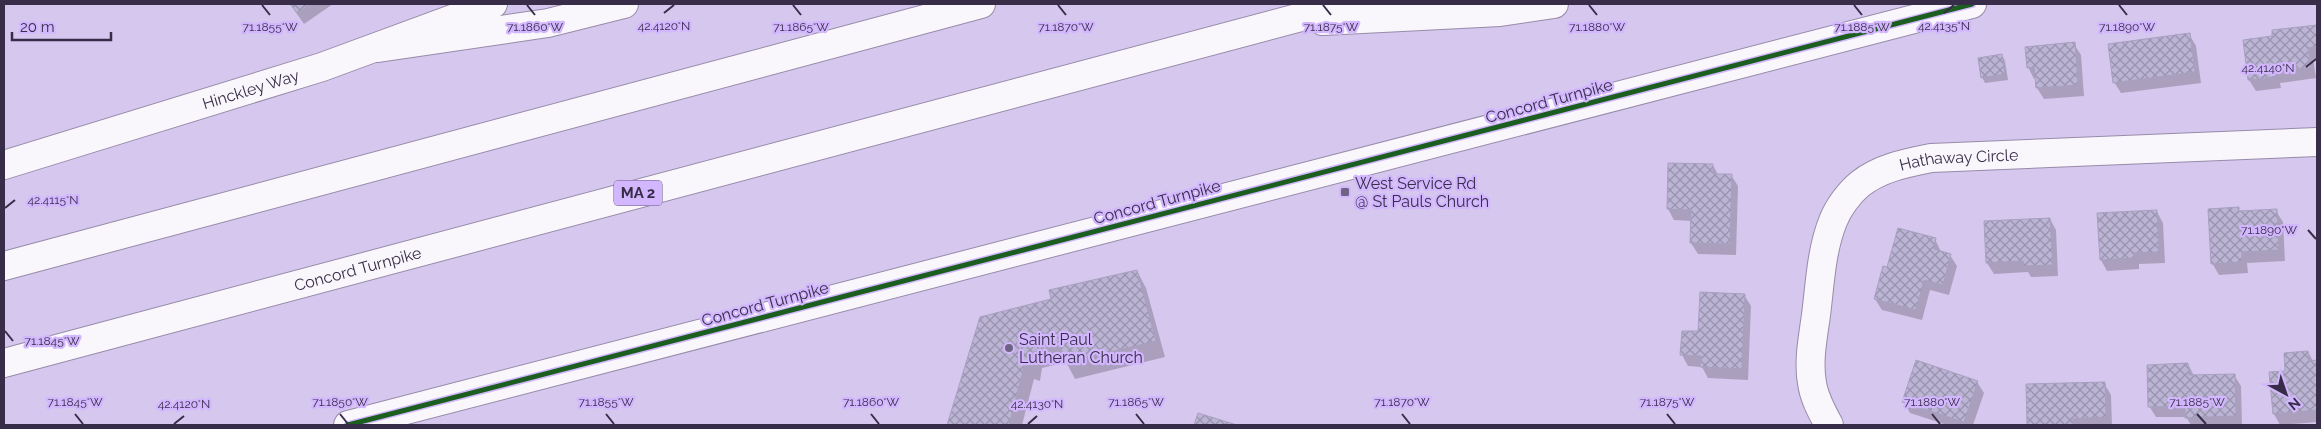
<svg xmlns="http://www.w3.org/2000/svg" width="2321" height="429" viewBox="0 0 2321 429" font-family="Raleway,sans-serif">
  <defs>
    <pattern id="building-cross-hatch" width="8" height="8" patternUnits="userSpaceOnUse" patternTransform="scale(1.25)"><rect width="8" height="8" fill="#bbb4d4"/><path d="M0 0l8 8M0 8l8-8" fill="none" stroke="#9993ae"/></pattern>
  </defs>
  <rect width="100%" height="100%" fill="#d6c7ee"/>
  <path fill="#0003" d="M290,4H333L304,24Z
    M2316,26L2317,59H2313L2316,78L2280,83L2281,88L2256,91L2249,80L2245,41L2274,37Z
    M2189,34L2196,46L2201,83L2121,93L2114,82Z
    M2074,44L2081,55L2084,96L2044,99L2037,88V78L2034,79L2028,67Z
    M2002,55L2005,61L2008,80L1985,83L1982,77Z
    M1669,164L1713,165L1718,175H1731L1738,186L1736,255L1698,254L1691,243L1692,221L1674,220L1668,209Z
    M2238,208L2241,213L2276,211L2283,222L2285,261L2247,263L2248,273L2219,275L2212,263Z
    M2157,212L2163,223L2165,263L2139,264V269L2107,271L2101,260Z
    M2050,219L2056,230L2058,276L2031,277L2028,272L1994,274L1987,263Z
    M1935,239L1941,252L1950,255L1957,266L1949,295L1930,290L1922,320L1882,310L1875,299Z
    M1137,271L1146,288L1165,357L1075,379L1066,362L1042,368L1040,381L1034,379L1022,425H948L981,318L1053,300Z
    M1744,295L1751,306L1748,380L1708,378L1702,367L1688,366L1682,355L1683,332H1700Z
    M2308,352L2313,361H2317V422L2280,425L2274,414L2286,372Z
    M2188,364L2194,376L2234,375L2241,386L2242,425H2191L2186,417H2156L2149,406Z
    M1977,382L1984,393L1973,425H1947L1910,413L1904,402Z
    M2104,383L2111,395L2112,425H2028L2027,386Z"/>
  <path fill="url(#building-cross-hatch)" stroke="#a7a0bf" d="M290,4H311L297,13Z
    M2317,25V47L2308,48L2311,67L2275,72V77L2248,80L2243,40L2272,36V30Z
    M2190,33L2195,72L2113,83L2108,44Z
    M2075,42L2078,85L2036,88L2034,67L2027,68L2025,47Z
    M2002,54L2005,74L1981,78L1978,58Z
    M1668,163L1713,164V174H1732L1730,244L1690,243L1691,210L1667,209Z
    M2239,207V211L2277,209L2279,250L2242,252V262L2211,264L2208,209Z
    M2157,210L2159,252L2133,253L2134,258L2100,260L2097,213Z
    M2050,218L2053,265L2023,266V261L1986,263L1984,221Z
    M1898,228L1936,238L1934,249L1951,254L1943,285L1924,280L1916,310L1874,299L1883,266L1887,267Z
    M1137,270L1156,341L1064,363L1060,345L1033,352L1031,365L1025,363L1009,425H947L980,317L1051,299L1049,290Z
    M1700,292L1745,294L1742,369L1700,367L1701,356L1680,355L1682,331H1698Z
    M2308,351L2309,361L2317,360V410L2273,414L2269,372L2285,371L2284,353Z
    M1916,360L1978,381L1964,422L1902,402Z
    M2188,363L2189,375L2235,374L2236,416L2185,418V406L2148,407L2147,365Z
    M2105,382L2106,417L2073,419V425H2027L2026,384Z
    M1198,413L1237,425H1194Z"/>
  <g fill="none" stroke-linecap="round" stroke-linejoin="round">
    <defs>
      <g id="minor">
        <path id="s1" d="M1829,425C1822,412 1814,398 1812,383C1808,361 1813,337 1816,315C1820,284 1821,251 1833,221C1838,208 1849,193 1860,184C1880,168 1906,163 1931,158L2317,142"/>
      </g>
      <g id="secondary">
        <path id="s2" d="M4,165L322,67L493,4"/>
        <path d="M348,425L1972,4"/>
      </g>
      <g id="motorway">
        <path d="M1323,21L1500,12L1554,4"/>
        <path d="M378,48L548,23L624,4"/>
        <path d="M4,266L981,4"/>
        <path id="s3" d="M4,363L1350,4"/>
      </g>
    </defs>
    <use href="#minor" stroke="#978ba9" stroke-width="30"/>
    <use href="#secondary" stroke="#978ba9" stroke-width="30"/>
    <use href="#motorway" stroke="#978ba9" stroke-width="30"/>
    <use href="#minor" stroke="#f9f7fc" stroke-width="28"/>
    <use href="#secondary" stroke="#f9f7fc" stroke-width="28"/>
    <use href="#motorway" stroke="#f9f7fc" stroke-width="28"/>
    <defs>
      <path id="cycleway" d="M348,425L1972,4"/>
    </defs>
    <use href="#cycleway" stroke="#d3b7fe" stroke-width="8"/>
    <use href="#cycleway" stroke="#1b5e20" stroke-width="5"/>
  </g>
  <path fill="none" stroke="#382d49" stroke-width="2" d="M262,5L270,15M527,5L535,15M793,5L801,15M1058,5L1066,15M1323,5L1331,15M1589,5L1597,15M1854,5L1862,15M2119,5L2127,15M664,13L674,5M1944,13L1954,5M2306,67L2316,59M5,208L15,200M2308,230L2316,239M5,331L13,341M75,414L83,424M340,414L348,424M606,414L614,424M871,414L879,424M1136,414L1144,424M1402,414L1410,424M1667,414L1675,424M1932,414L1940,424M2197,414L2206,424M174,424L184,416M1028,424L1037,416"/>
  <g fill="#6f6383" stroke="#d3b7fe" stroke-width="2">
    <rect x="1340" y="187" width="10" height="10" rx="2.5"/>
    <circle cx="1009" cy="348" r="5"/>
  </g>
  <g text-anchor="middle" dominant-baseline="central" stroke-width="4.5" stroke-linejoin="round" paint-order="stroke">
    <rect fill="#d3b7fe" stroke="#66567f" stroke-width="1" x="614" y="180.5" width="48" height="25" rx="4"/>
    <g font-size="15" font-weight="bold" fill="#382d49">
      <text x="638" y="193">MA 2</text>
    </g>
    <g font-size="16" fill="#382d49" stroke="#d3b7fe">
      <text stroke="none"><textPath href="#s2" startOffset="258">Hinckley Way</textPath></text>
      <text transform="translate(1549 101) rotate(-15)">Concord Turnpike</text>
      <text stroke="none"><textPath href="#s1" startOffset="360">Hathaway Circle</textPath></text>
      <text transform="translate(1157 202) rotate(-15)">Concord Turnpike</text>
      <text stroke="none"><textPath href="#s3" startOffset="366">Concord Turnpike</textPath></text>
      <text transform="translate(765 304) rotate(-15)">Concord Turnpike</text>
    </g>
    <g font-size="16" fill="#382d49" stroke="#d3b7fe" text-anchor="start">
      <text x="1355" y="183">West Service Rd<tspan x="1355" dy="18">@ St Pauls Church</tspan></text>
      <text x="1019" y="339">Saint Paul<tspan x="1019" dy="18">Lutheran Church</tspan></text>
    </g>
  </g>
  <g font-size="12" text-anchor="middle" fill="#382d49" stroke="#d3b7fe" stroke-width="4.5" stroke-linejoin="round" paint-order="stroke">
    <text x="664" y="30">42.4120°N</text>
    <text x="1944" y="30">42.4135°N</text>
    <text x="1066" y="31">71.1870°W</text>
    <text x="270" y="31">71.1855°W</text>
    <text x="535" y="31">71.1860°W</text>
    <text x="801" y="31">71.1865°W</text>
    <text x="1331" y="31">71.1875°W</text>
    <text x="1597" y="31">71.1880°W</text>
    <text x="1862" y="31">71.1885°W</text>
    <text x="2127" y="31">71.1890°W</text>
    <text x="2268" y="72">42.4140°N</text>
    <text x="53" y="204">42.4115°N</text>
    <text x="2269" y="234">71.1890°W</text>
    <text x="52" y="345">71.1845°W</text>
    <text x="75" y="406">71.1845°W</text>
    <text x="340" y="406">71.1850°W</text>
    <text x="606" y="406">71.1855°W</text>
    <text x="871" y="406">71.1860°W</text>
    <text x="1136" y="406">71.1865°W</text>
    <text x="1402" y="406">71.1870°W</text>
    <text x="1667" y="406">71.1875°W</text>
    <text x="1932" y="406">71.1880°W</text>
    <text x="2197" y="406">71.1885°W</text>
    <text x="184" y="408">42.4120°N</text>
    <text x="1037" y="408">42.4130°N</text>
  </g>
  <rect width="2321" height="429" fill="none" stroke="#382d49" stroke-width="10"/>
  <g transform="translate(2286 394) rotate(140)" stroke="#d3b7fe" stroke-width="4" paint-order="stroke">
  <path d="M0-4L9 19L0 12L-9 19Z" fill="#382d49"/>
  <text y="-8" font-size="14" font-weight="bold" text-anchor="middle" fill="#382d49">N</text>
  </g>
  <path d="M12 32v8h99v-8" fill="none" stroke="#382d49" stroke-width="2.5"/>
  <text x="20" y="32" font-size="15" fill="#382d49" stroke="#d3b7fe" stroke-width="4" paint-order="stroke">20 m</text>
</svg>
